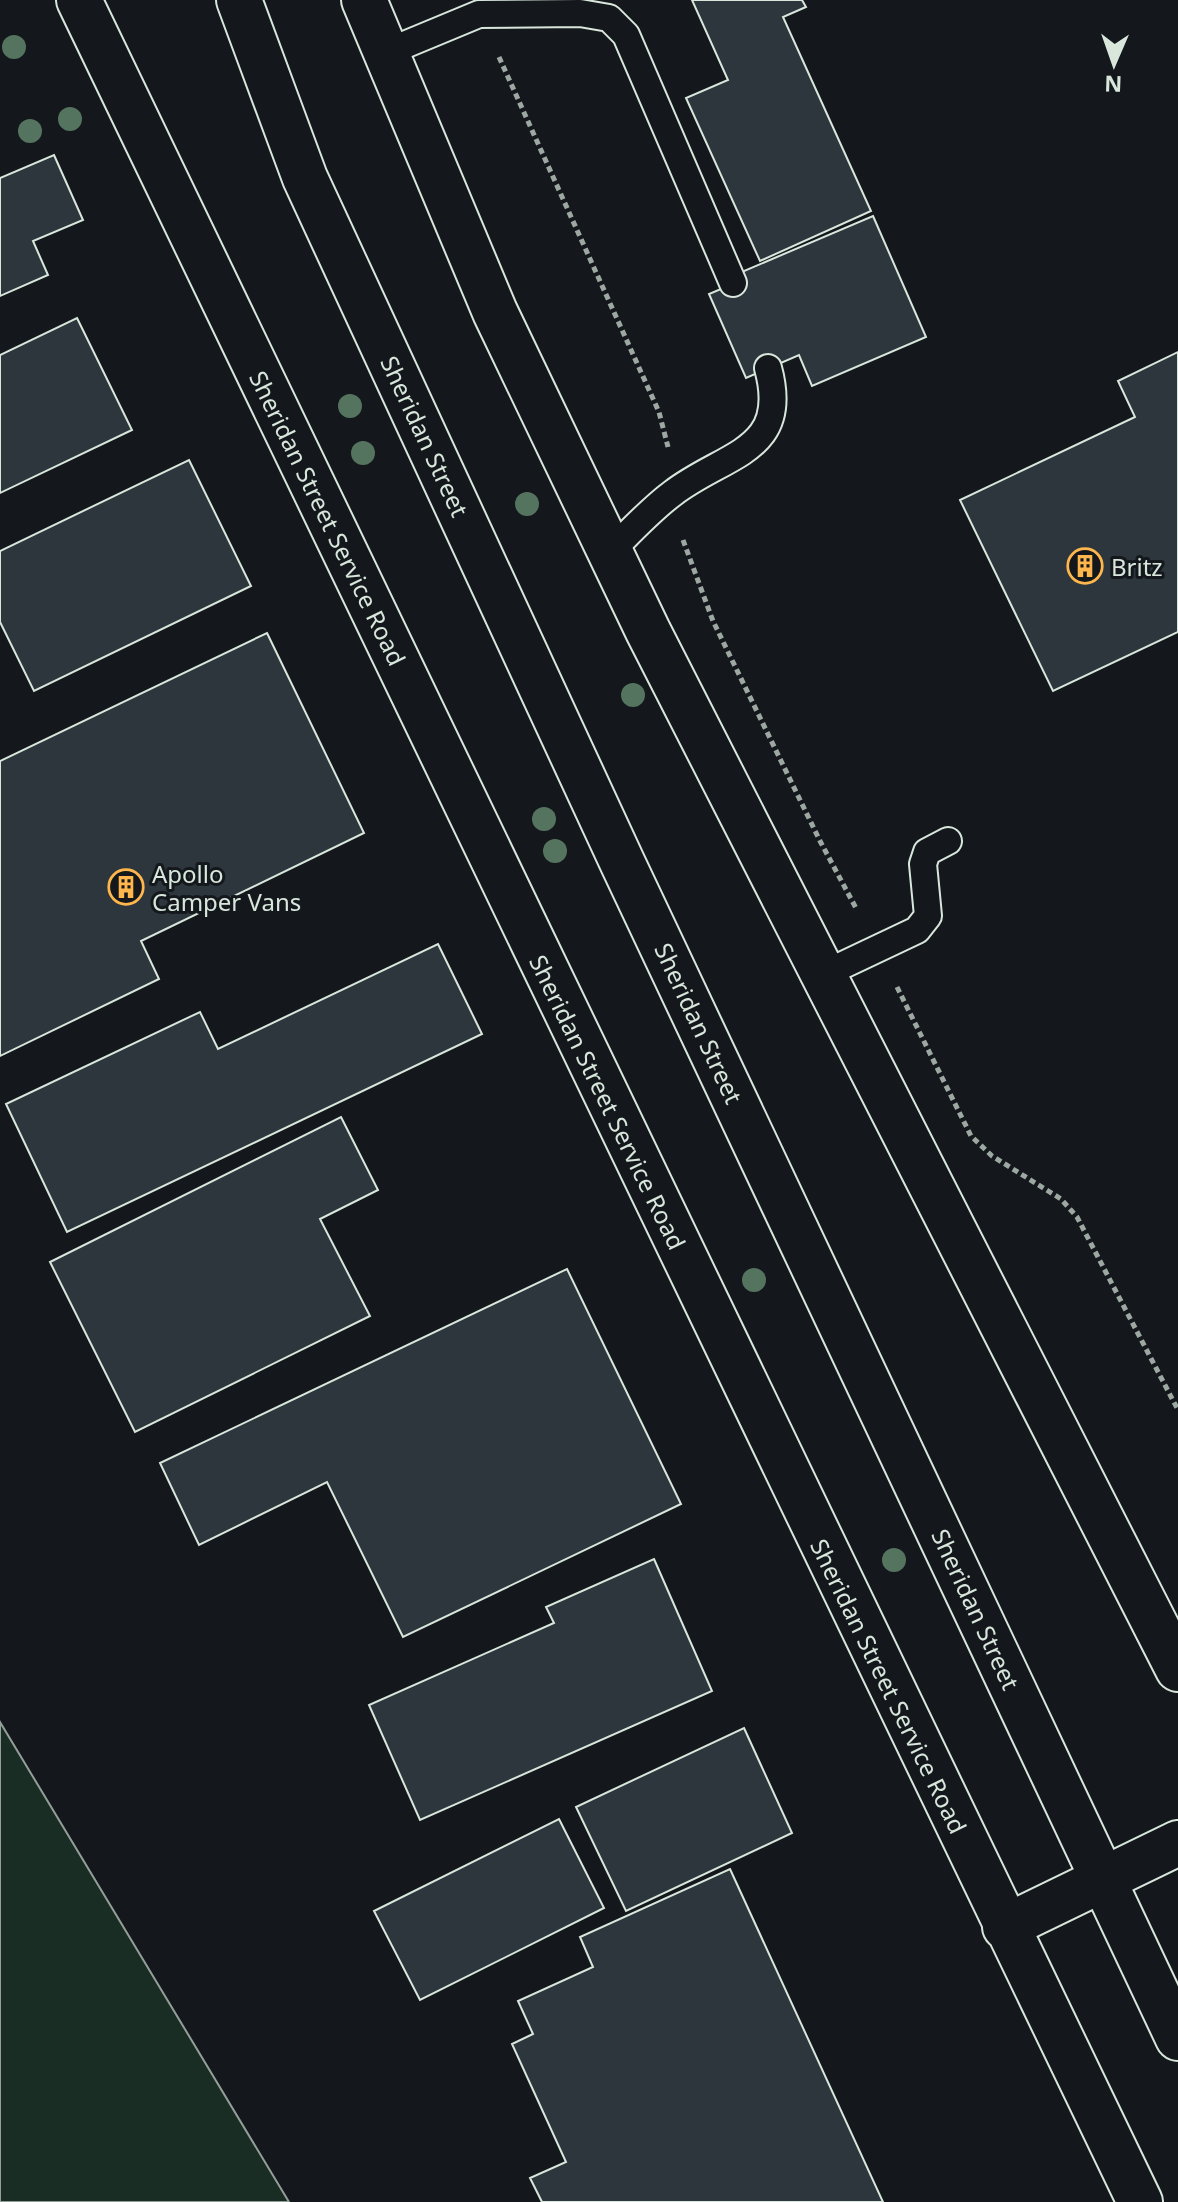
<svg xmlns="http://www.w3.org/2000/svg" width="1178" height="2202" viewBox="0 0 1178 2202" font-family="'Noto Sans',sans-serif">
  <rect width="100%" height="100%" fill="#14181c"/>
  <path fill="#1a2d24" stroke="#939e99" stroke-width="2" d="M0,1722L289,2202H0Z"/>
  <path fill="#2c363c" stroke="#d8e6dc" stroke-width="2" d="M692,0H802L806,7L783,17L871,211L760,261L686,98L728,80Z
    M54,155L83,220L33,241L48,275L0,296V178Z
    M873,216L926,337L812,386L799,355L746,378L709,294L740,281L737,274Z
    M77,318L132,430L0,493V355Z
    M1178,352V632L1053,691L960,500L1135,417L1118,381Z
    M189,460L251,586L34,691L0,622V551Z
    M267,633L364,833L141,941L159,979L0,1056V761Z
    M438,944L482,1034L67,1232L6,1104L200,1012L218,1049Z
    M341,1117L378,1190L320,1219L370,1316L135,1432L50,1262Z
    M567,1269L681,1504L403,1637L327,1482L199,1545L160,1463Z
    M654,1559L712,1691L420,1820L369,1705L554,1623L546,1607Z
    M744,1728L792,1833L626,1911L576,1807Z
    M559,1819L604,1908L420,2000L374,1911Z
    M730,1869L883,2202H542L530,2178L566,2162L512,2044L533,2034L518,2001L593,1967L580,1937Z"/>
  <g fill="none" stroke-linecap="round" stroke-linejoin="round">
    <defs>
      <path id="lane" d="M385,53L479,14L580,13L609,18L626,35L733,283
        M610,552C630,532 650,510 673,493C725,453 791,452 768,368
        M822,975L917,930L928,916L923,864L927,852L948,841"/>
      <path id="street" d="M79,0L1140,2202
        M1005,1927L1178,1843"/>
      <path id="highway" d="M239,0L305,178L623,864L1178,2038
        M364,0L495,312L648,631L1178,1669"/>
    </defs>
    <use href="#lane" stroke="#d8e6dc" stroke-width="30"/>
    <use href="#street" stroke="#d8e6dc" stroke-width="48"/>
    <use href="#highway" stroke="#d8e6dc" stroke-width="48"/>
    <path stroke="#9da8a2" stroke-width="5" stroke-dasharray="6 4" stroke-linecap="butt" d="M499,57L659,412L668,447
      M683,540L713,621L820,841L857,910
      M897,987L971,1136L992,1156L1061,1199L1077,1217L1178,1410"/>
    <use href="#lane" stroke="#14181c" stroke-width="26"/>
    <use href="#street" stroke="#14181c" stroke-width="44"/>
    <use href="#highway" stroke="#14181c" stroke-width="44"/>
  </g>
  <g fill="#55745f">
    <circle cx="14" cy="47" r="12"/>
    <circle cx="70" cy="119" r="12"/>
    <circle cx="30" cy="131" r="12"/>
    <circle cx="350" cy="406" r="12"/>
    <circle cx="363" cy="453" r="12"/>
    <circle cx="527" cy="504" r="12"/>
    <circle cx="633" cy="695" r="12"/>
    <circle cx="544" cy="819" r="12"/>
    <circle cx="555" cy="851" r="12"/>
    <circle cx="754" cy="1280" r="12"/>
    <circle cx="894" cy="1560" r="12"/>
  </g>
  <defs>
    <symbol id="building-ring" viewBox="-11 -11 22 22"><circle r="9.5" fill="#14181c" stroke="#ffb74d" stroke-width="1.5"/><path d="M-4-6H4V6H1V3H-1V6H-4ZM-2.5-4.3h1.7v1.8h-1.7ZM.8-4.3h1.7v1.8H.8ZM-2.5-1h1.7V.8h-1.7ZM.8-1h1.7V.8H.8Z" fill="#ffb74d"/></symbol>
  </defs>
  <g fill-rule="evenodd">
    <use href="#building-ring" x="1065" y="546" width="40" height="40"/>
    <use href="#building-ring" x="106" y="867" width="40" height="40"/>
  </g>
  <g text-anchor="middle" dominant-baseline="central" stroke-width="6" stroke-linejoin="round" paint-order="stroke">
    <g font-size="24" fill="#d8e6dc" stroke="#14181c">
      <text transform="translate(425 436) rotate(65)">Sheridan Street</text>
      <text transform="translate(328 518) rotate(64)">Sheridan Street Service Road</text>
      <text transform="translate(699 1023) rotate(65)">Sheridan Street</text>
      <text transform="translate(608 1102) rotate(64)">Sheridan Street Service Road</text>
      <text transform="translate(976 1609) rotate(65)">Sheridan Street</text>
      <text transform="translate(889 1686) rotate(64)">Sheridan Street Service Road</text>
    </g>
    <g font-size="24" fill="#d8e6dc" stroke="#14181c" text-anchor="start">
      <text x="1111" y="566">Britz</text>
      <text x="152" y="873">Apollo<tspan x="152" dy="28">Camper Vans</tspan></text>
    </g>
  </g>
  <g transform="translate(1114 64) rotate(182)" stroke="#14181c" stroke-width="6" paint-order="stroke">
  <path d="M0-6L14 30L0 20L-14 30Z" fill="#d8e6dc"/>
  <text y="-12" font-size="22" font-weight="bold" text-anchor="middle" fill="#d8e6dc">N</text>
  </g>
</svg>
